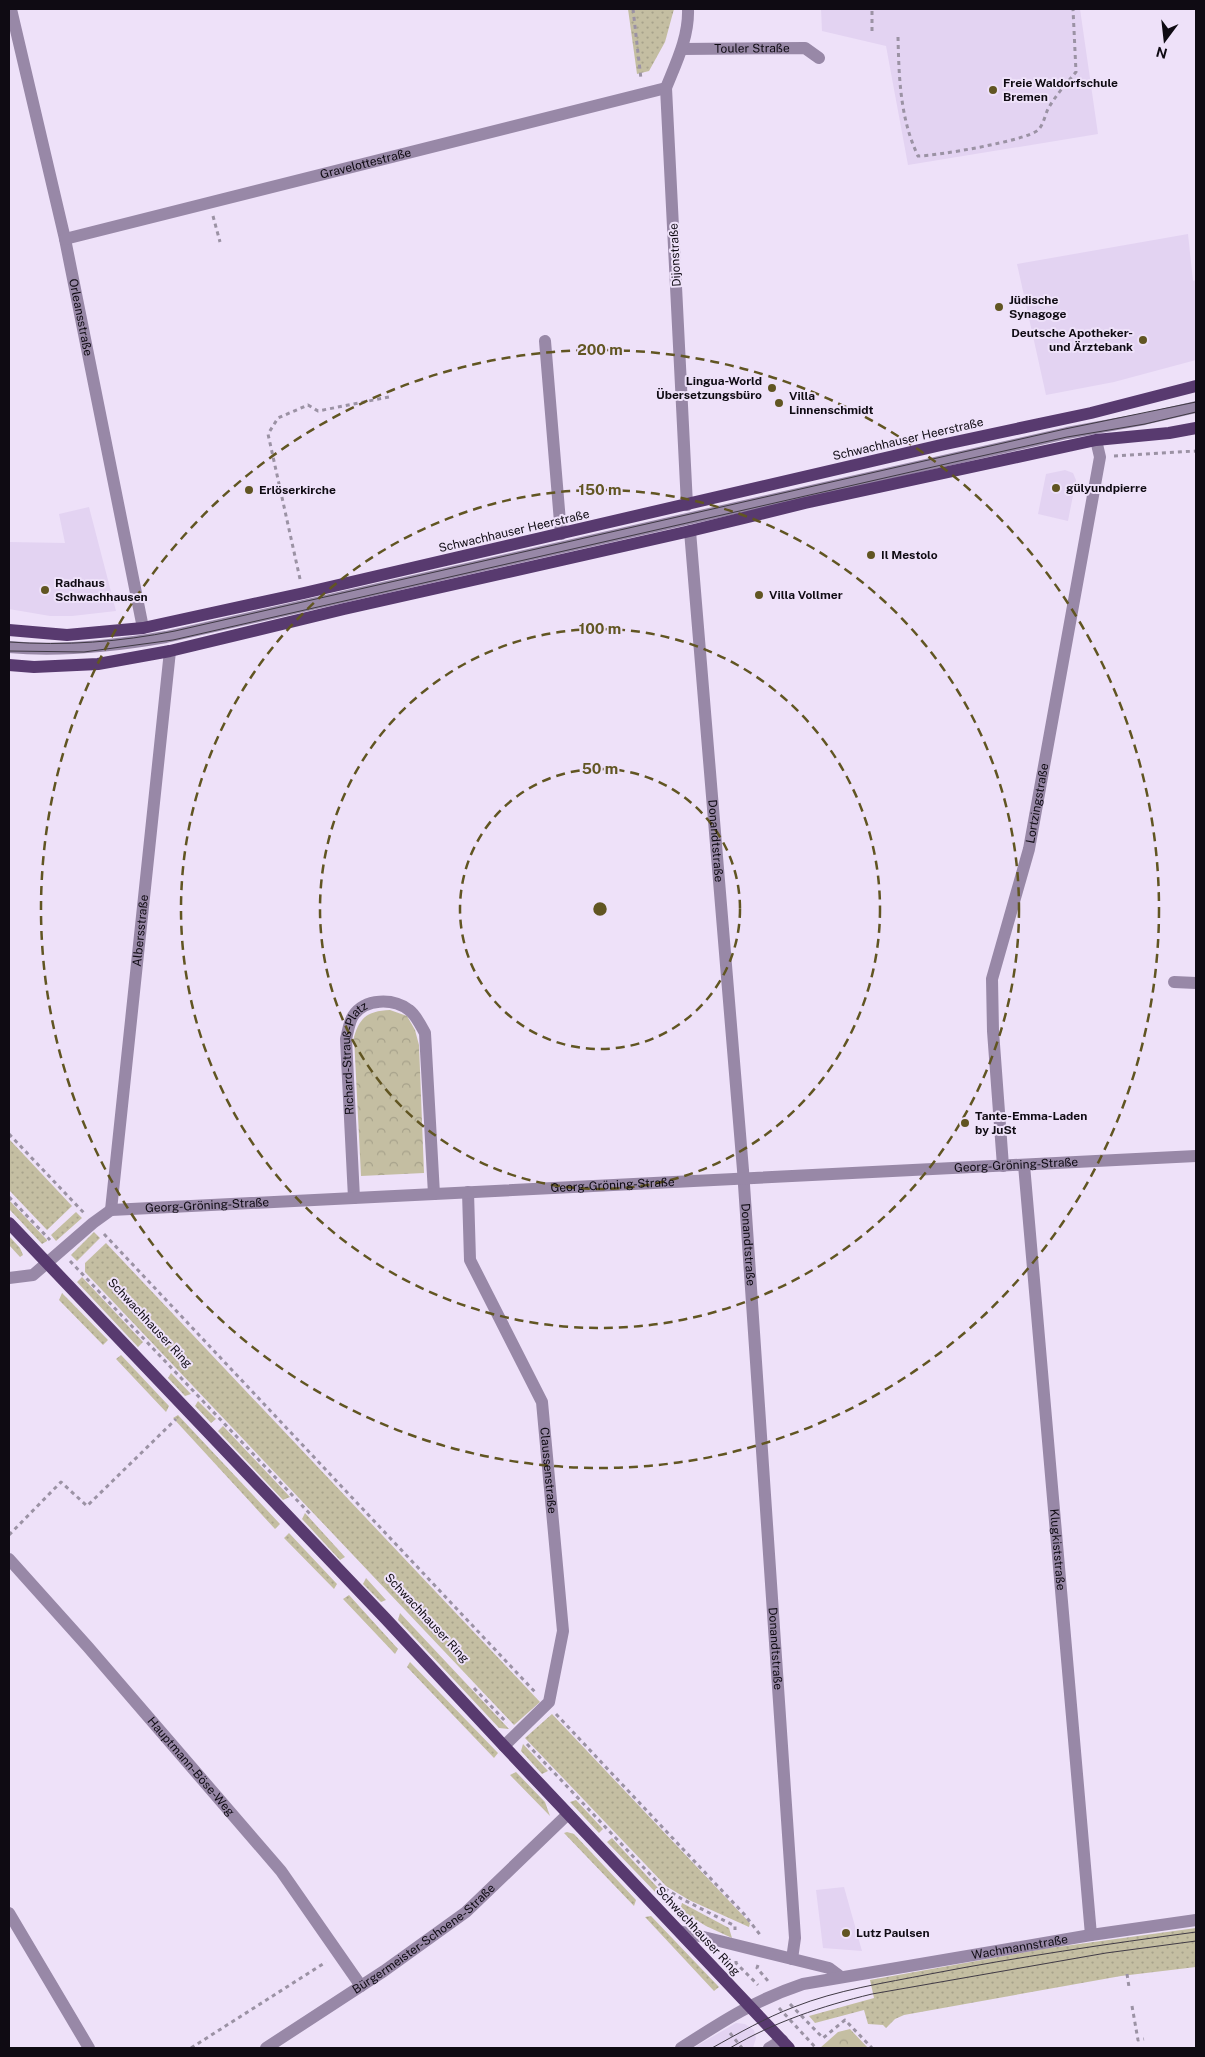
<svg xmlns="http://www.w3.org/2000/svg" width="1205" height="2057" viewBox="0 0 1205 2057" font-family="'Public Sans',sans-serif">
  <defs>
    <pattern id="grass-dots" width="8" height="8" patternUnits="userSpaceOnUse" patternTransform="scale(1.25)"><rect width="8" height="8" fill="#c4bea2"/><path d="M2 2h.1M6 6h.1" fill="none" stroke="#a7a28b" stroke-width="1.8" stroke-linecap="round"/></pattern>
    <pattern id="park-crowns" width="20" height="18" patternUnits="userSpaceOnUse" patternTransform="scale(1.25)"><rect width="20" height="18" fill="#c4bea2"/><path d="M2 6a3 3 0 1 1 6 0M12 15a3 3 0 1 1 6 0" fill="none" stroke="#a7a28b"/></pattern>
  </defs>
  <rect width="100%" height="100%" fill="#eee1f9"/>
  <path fill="#e3d3f2" d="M821,9H1080L1098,134L908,165L886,46L822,31Z
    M1188,234L1193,281L1196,280V360L1114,382L1046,395L1017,264Z
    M1065,470L1073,473L1076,480L1068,521L1038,514L1046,474Z
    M89,507L116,611L72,616H50L9,609V542L65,543L59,514Z
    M844,1887L862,1951L823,1948L816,1890Z
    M736,2023L745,2024L754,2030L756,2038L753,2048H693Z"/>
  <path fill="url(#grass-dots)" d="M628,9H674L665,42L649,71L637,74Z
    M9,1139L72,1206L47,1230L9,1190Z
    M9,1200L47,1240V1241L42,1244L9,1209Z
    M76,1212L82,1218L56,1241L51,1235Z
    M94,1232L100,1238L77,1261L71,1255Z
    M9,1236L20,1248L23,1255L20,1257L9,1245Z
    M106,1243L540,1702L514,1725L85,1272V1263Z
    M82,1277L143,1342L138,1347L77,1282Z
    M62,1293L108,1340L103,1345L59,1300Z
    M121,1355L169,1406L166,1412L116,1359Z
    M171,1373L191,1394L185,1396L168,1378Z
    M198,1401L216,1419L211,1423L195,1406Z
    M178,1415L280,1524L275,1529L173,1418Z
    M223,1426L290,1497L283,1500L218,1431Z
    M305,1513L345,1557L340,1560L302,1519Z
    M289,1533L337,1584L334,1589L284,1538Z
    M366,1578L386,1600L381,1602L363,1584Z
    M349,1595L398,1649L395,1654L343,1599Z
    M400,1613L509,1729L499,1728L398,1620Z
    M410,1662L498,1753L494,1758L407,1667Z
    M552,1714L750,1923L749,1927L689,1900L666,1886L525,1738Z
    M523,1744L548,1771L542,1774L521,1751Z
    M516,1772L545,1802L550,1816L510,1775Z
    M576,1800L603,1829L599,1833L570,1802Z
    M567,1832L574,1834L636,1900L634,1906L564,1833Z
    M612,1838L658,1888L672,1899L668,1902L659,1896L607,1842Z
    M682,1903L729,1928L732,1938L706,1926L680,1910Z
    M651,1916L719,1987L714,1991L645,1917Z
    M1196,1928V1967L1121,1976L904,2015L895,2019L886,2028L883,2025L868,2024L864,2010L815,2023L809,2016L874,1998L870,1980L1043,1949Z"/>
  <path fill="url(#park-crowns)" d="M390,1010L407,1016L415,1030L419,1045L424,1173L361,1176L354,1037C360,1016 369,1011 390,1010Z
    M850,2029L868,2048H820L838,2032Z"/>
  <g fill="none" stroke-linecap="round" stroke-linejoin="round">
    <path stroke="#9b92a4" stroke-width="3" stroke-dasharray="4 4" stroke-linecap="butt" d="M633,9L641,79
      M872,31V9
      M898,37C899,78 900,118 918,156C935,156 1026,141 1038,130C1043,126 1045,115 1048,109C1055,96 1066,84 1076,72L1073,9
      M213,216L220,242
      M1114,456L1196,451
      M300,579L268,434L278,418L308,405L318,411L389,397
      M9,1134L84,1213
      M9,1197L50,1240
      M104,1234L535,1692
      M70,1261L312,1516
      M9,1535L61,1482L87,1506L176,1419
      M474,1688L507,1723
      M556,1714L744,1914L761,1936
      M527,1744L662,1887L682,1899L735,1926V1930
      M736,1961V1963L758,1985
      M758,1965L757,1968L768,1981
      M1127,1974L1129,1987
      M790,2004L823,2038L845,2020L872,2048
      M1132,2006L1138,2040L1144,2039
      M779,2008L816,2048
      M730,2033L742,2048
      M191,2048L326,1962"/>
    <g stroke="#9888a7" stroke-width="12">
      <path id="s1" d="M11,9L65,239L143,628"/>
      <path id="s2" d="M682,49L805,48L819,58"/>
      <path id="s3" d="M65,239L666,88"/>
      <path d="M545,341L561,534"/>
      <path d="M687,505L666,88C676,63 689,37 688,9"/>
      <path id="s4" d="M690,531L743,1170L795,1938L792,1959"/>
      <path d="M9,647C61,652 114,646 166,637L1067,433L1144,419L1196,407"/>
      <path d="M1174,982L1196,983"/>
      <path id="s5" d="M1024,1165L1091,1935"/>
      <path id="s6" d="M1003,1166L993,1031L992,979L1029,849L1100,457L1096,440"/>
      <path id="s7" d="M468,1192L470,1260L542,1402L563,1631L549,1702L504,1746"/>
      <path id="s8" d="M354,1198L346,1039C348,1032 349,1022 353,1016C365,998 393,998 409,1010C416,1015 421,1026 425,1033L434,1194"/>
      <path id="s9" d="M111,1210L170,651"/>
      <path id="s10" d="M9,1278L33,1275L93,1223L111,1210L1196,1156"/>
      <path id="s11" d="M9,1559L88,1647L281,1871L361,1986"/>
      <path d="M9,1913L89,2048"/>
      <path d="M679,1931L829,1968L841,1977"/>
      <path id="s12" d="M266,2048L384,1971L466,1912L568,1814"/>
      <path id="s13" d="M681,2048C723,2021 755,2000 803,1984L1091,1935L1196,1920"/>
      <path d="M769,2048L782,2040"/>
    </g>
    <path stroke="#583a6f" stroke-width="12" d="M9,630L67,635L143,628L304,593L941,445L1091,413L1196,386
      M9,665L34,667L98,664L170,651L344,609L690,531L805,503L1096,440L1169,433L1196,428
      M9,1223L385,1618L504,1746L789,2048"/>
    <path stroke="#403a45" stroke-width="1" d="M9,642C65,646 120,642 175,631L1065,429L1196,402
      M9,651L84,652L173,640L959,461L1067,437L1145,424L1196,412
      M712,2048C739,2033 765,2018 794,2007C837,1990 884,1983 930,1974C1018,1957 1107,1944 1196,1932
      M730,2048C774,2022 822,2006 872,1994L1106,1953L1196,1941"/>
  </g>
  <g fill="none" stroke="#615522" stroke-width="2.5" stroke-dasharray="9 6">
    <circle cx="600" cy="909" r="140"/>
    <circle cx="600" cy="909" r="280"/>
    <circle cx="600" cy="909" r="419"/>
    <circle cx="600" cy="909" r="559"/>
  </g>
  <g fill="#615522" stroke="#eee1f9" stroke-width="2">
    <circle cx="993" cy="90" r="5"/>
    <circle cx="999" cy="307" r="5"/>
    <circle cx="1143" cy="340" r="5"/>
    <circle cx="772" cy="388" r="5"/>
    <circle cx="779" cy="403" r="5"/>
    <circle cx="1056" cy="488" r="5"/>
    <circle cx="249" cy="490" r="5"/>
    <circle cx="871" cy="555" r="5"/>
    <circle cx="45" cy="590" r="5"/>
    <circle cx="759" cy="595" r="5"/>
    <circle cx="965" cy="1123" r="5"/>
    <circle cx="846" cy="1933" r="5"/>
  </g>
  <g text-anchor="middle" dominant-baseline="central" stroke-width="4" stroke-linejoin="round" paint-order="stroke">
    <g font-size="12" fill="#0f0b13" stroke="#eee1f9">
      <text stroke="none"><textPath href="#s2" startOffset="70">Touler Straße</textPath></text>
      <text stroke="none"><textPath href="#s3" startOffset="310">Gravelottestraße</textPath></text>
      <text transform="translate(675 255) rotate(-93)">Dijonstraße</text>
      <text stroke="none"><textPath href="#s1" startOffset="316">Orleansstraße</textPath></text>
      <text transform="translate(908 439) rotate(-13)">Schwachhauser Heerstraße</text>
      <text transform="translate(514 531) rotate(-13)">Schwachhauser Heerstraße</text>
      <text stroke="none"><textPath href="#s6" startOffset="369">Lortzingstraße</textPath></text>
      <text stroke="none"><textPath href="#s4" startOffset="311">Donandtstraße</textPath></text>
      <text stroke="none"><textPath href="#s9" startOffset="281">Albersstraße</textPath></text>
      <text stroke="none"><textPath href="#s8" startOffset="142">Richard-Strauß-Platz</textPath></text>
      <text stroke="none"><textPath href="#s10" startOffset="1032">Georg-Gröning-Straße</textPath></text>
      <text stroke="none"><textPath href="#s10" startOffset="628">Georg-Gröning-Straße</textPath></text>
      <text stroke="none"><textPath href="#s10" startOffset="222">Georg-Gröning-Straße</textPath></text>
      <text stroke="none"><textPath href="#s4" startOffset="716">Donandtstraße</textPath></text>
      <text transform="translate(150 1323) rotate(47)">Schwachhauser Ring</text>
      <text stroke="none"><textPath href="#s7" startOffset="296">Claussenstraße</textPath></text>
      <text stroke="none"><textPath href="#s5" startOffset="386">Klugkiststraße</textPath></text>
      <text transform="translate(427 1618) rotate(47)">Schwachhauser Ring</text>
      <text stroke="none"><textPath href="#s4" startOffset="1121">Donandtstraße</textPath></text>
      <text stroke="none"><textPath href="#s11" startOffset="276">Hauptmann-Böse-Weg</textPath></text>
      <text transform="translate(698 1931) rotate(47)">Schwachhauser Ring</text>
      <text stroke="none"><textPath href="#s12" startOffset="192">Bürgermeister-Schoene-Straße</textPath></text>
      <text stroke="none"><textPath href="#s13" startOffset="358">Wachmannstraße</textPath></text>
    </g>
    <g font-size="12" font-weight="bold" fill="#0f0b13" stroke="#eee1f9" text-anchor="start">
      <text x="1003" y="83">Freie Waldorfschule<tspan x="1003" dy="14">Bremen</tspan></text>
      <text x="1009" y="300">Jüdische<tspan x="1009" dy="14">Synagoge</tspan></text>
      <text x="1133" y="333" text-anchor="end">Deutsche Apotheker-<tspan x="1133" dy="14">und Ärztebank</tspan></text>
      <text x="762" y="381" text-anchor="end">Lingua-World<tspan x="762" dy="14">Übersetzungsbüro</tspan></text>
      <text x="789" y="396">Villa<tspan x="789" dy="14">Linnenschmidt</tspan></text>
      <text x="1066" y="488">gülyundpierre</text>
      <text x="259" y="490">Erlöserkirche</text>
      <text x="881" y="555">Il Mestolo</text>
      <text x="55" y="583">Radhaus<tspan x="55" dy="14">Schwachhausen</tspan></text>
      <text x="769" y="595">Villa Vollmer</text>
      <text x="975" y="1116">Tante-Emma-Laden<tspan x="975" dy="14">by JuSt</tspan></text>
      <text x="856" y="1933">Lutz Paulsen</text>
    </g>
  </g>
  <circle cx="600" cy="909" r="8" fill="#615522" stroke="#eee1f9" stroke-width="2.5"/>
  <g font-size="15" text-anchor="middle" font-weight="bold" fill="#615522" stroke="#eee1f9" stroke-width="4" stroke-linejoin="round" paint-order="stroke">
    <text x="600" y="355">200 m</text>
    <text x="600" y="495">150 m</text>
    <text x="600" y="634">100 m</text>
    <text x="600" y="774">50 m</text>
  </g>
  <rect width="1205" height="2057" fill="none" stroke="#0f0b13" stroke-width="20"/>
  <g transform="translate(1165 40) rotate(195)" stroke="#eee1f9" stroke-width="4" paint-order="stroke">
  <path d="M0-4L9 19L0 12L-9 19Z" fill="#0f0b13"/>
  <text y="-8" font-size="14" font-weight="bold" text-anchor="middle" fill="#0f0b13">N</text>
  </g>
</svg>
